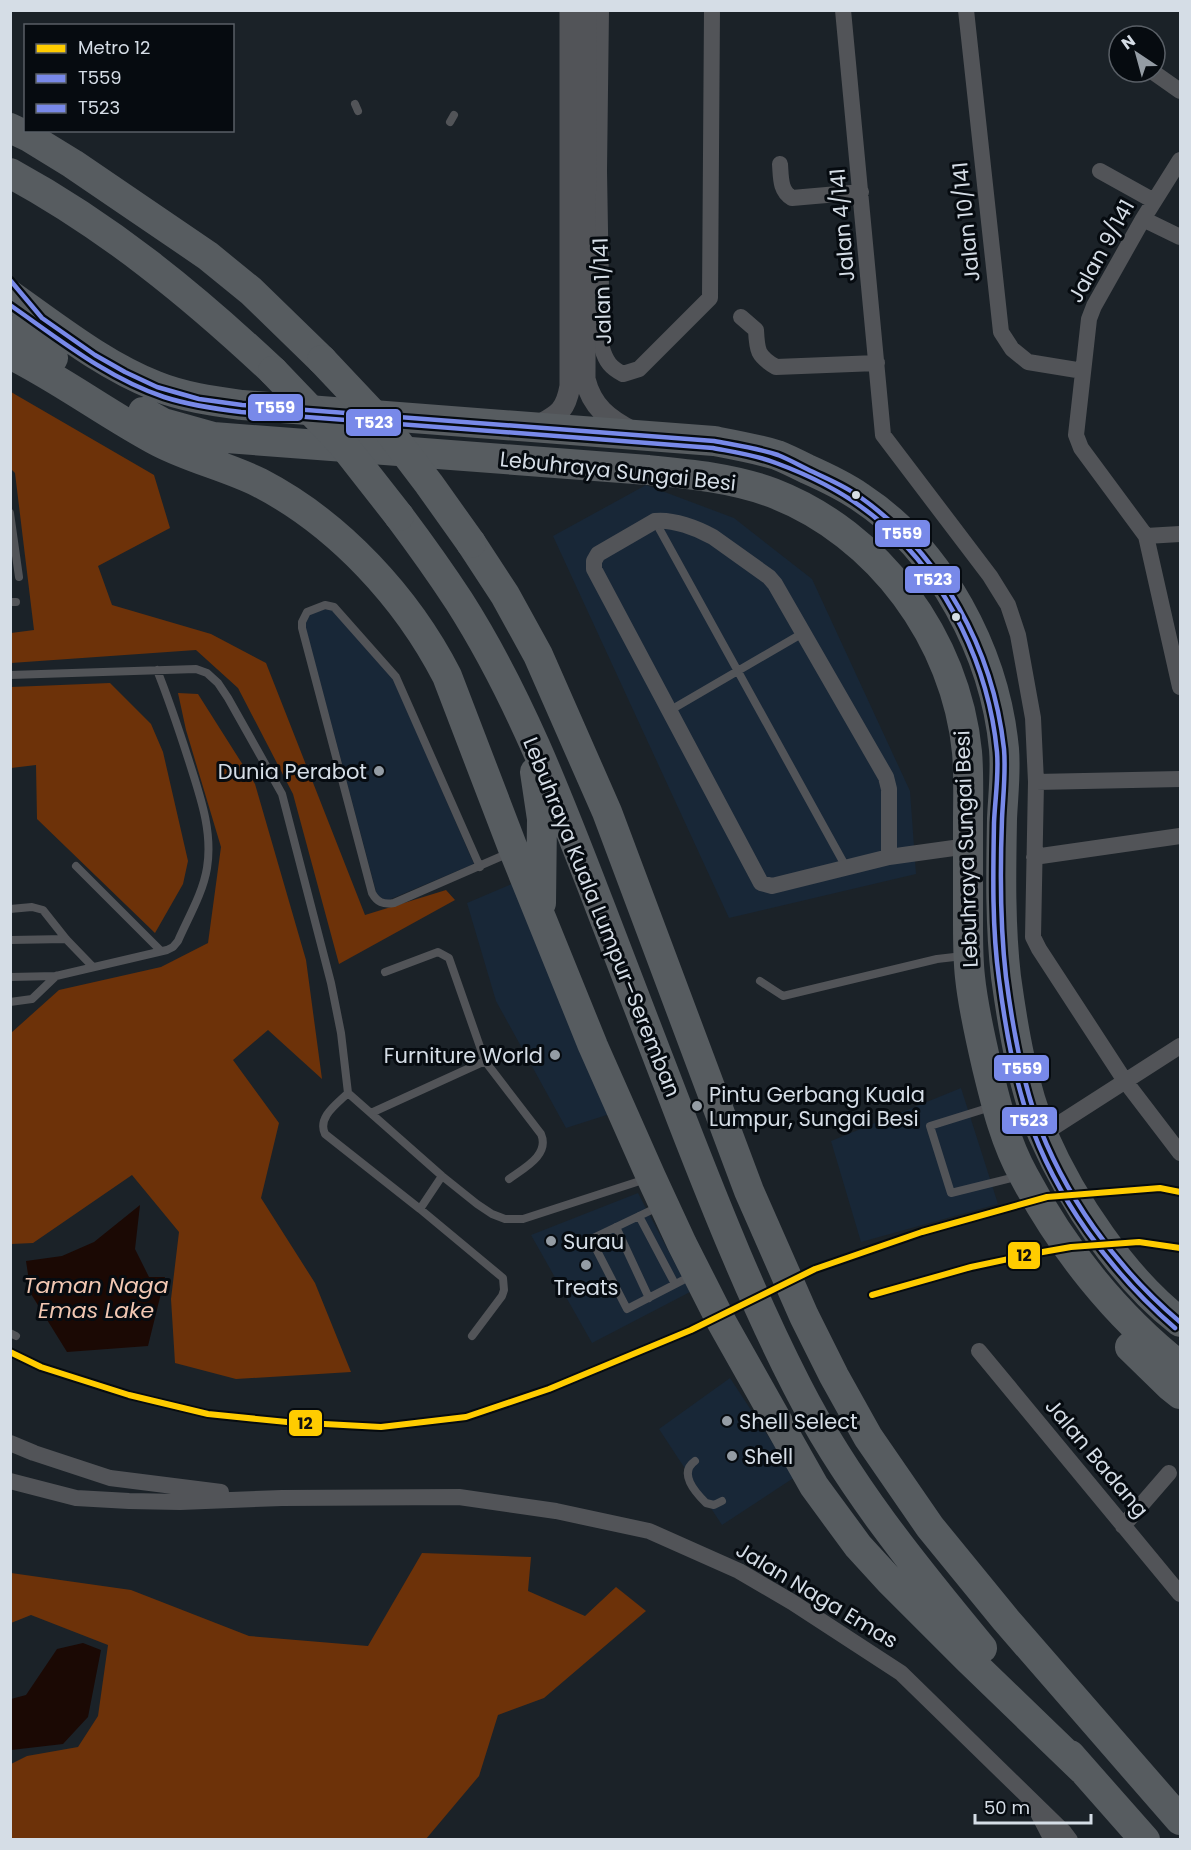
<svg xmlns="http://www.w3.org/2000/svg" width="1191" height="1850" viewBox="0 0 1191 1850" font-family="Poppins,sans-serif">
  <rect width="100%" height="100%" fill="#1b2228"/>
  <path fill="#182737" d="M646,485L734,518L812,579L910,791L916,874L729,918L553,536Z
    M325,609L332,610L393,678L474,864L386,901L377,895L304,622L312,613Z
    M514,883L613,1113L566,1128L496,1001L467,903Z
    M961,1088L998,1204L861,1242L831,1141Z
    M638,1193L690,1292L592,1343L531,1235Z
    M730,1378L795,1477L722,1525L659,1429Z"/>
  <path fill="#6d3209" d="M11,392L154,475L170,528L98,566L112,605L211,634L266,663L365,915L446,890L455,900L339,964L293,794L238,688L196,650L11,663V633L34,630L15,473L11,469Z
    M110,683L151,724L163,752L188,861L183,884L155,933L37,819L36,765L11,768V687Z
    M178,693L198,694L255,784L306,960L322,1079L268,1030L233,1060L279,1123L261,1198L315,1283L351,1372L236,1379L175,1363L171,1299L179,1232L132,1175L33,1243L11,1244V1033L59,990L161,967L208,943L221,847L186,730Z
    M422,1553L531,1557L528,1591L585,1616L616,1587L646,1611L544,1698L498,1715L479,1776L426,1839H11V1764L27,1756L78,1747L98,1716L108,1645L31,1615L11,1623V1573L131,1590L249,1636L368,1646Z"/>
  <path fill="#1b0904" d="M140,1205L135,1249L149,1277H165L148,1346L67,1352L31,1294L26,1261L62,1256L94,1242Z
    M83,1643L101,1650L88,1717L63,1744L11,1750V1699L26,1695L57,1649Z"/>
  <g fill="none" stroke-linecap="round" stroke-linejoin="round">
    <path stroke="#525458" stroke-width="8" d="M355,104L358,111
      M450,122L454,115
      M10,513L19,577
      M655,521L846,867
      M10,602H16
      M10,675L196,669L207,673L218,683L228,698L282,794L331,983L341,1033L348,1093L442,1176L477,1204L492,1214L505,1219H523L646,1179
      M669,711L803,633
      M76,866L161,951
      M480,867L396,677L334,607L325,605L307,612L302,622V628L372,893C377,902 383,905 394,903L509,853
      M10,909L32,907L43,910L66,939L93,967
      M10,940L66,939
      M385,972L438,952L449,958L485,1061L541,1134C550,1155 524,1168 509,1179
      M10,977L56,976L167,950L173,947L178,941C188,918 203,893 207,868C213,831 200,796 189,761C179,730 169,700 157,670
      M760,981L783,996L937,959L963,956
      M10,1002L32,999L56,976
      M348,1093C337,1104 317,1117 325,1134L420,1209L503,1278L504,1290L502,1296L472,1336
      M991,1107L930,1126L951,1193L1020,1176
      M371,1113L485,1061
      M660,1206L591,1239L627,1309L691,1276
      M420,1209L442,1176
      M639,1216L675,1284
      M616,1227L649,1298
      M10,1333L16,1336
      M751,1423L765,1413
      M695,1461C678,1473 695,1492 706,1503L714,1505L722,1501
      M778,1462L791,1453"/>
    <path stroke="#525458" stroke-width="16" d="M601,10L599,171L602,348C606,362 611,368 623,374L639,369L710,298L712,10
      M843,10L883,435L990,576L1008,605L1018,635L1033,718L1036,782L1033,937L1039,949L1125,1081L1180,1153
      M966,10L1001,332L1012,349L1028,362L1083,371
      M1153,72L1180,91
      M1180,160L1143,219L1094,306L1089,319L1076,435L1081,448L1146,536L1180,687
      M780,164C781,178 780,191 792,198L861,192
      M1100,171L1154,201
      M1143,219L1180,237
      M741,317L756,330C757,350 757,356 776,367L877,363
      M1146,536L1180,534
      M1036,782L1180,779
      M889,857V789L886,777L775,584L769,577L713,537C697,528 673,519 655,521L598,554L594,561V569L761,883L772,886L889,857L968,846
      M1034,857L1180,836
      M1043,1134L1180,1046
      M979,1351L1180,1594
      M10,1443L34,1453L110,1478L221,1492
      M10,1481L76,1498L129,1501L180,1502L282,1498L459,1497L556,1511L649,1531L739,1571L792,1602L901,1673L1064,1832L1070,1840
      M1123,1526L1169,1473
      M1038,1813L1052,1840"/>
    <path stroke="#525458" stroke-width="21" d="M586,10L585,379C592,407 608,419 633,432
      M534,428C556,415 565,414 570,386V10"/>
    <path stroke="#575c60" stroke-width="30" d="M10,128L29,137L73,164L208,256L251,291L322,360
      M10,173C109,227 192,295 273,371
      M10,295C57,328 103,365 156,386C183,397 213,401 242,405L714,441C735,445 757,449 777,455C787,459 797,464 807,469C825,477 844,486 860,497C941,550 995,653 1004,749C1006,772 1003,796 1002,819C1001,872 1000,925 1006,977C1013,1028 1023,1088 1043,1135C1072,1201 1123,1278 1180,1322
      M10,330L53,358
      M10,354C62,380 108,415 159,442C192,459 228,467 260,483C339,524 407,598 447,676L514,851L593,1046L651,1177L682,1244L721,1321L814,1486L858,1546L890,1581L968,1659L1083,1770
      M143,412L163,423L213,437L648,470C690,474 733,478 773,493C879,534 956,639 967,752C969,774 968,798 968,821C968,855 968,890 968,925C968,942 968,959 970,977C973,1007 980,1037 987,1067C996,1104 1005,1142 1024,1176C1062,1248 1116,1316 1180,1366
      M399,516C420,544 440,572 459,601C519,695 559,800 599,904C627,976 655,1048 682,1120C717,1210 753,1300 797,1386C846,1482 914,1566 982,1648
      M471,543L505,595L538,655L607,812L749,1191L804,1316L834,1376L868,1437L930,1527L1006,1620L1180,1820
      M535,772L542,819L541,903
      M1130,1347L1170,1386L1180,1394
      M1070,1755L1145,1840"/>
    <path stroke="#575c60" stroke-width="30" d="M322,360L388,430L429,484L471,543
      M273,371L341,442L399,516"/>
    <defs>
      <path id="bus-1" d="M10,280L42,318L95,355L125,372L157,387L199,399L242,405L714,441C735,445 757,448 778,455C788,459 797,464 807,469C825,478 844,485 860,497C942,555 993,649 1004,749C1006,772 1003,796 1002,819C1000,871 1000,925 1006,977C1012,1023 1020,1070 1035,1115C1063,1194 1116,1268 1180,1322"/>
      <path id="bus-2" d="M10,305C59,339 107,378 164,397C189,405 216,409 241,412L713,448C734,452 756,455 776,463C814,477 854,498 884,525C948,580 989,668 997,752C999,776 995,799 994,823C993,875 992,928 999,979C1005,1026 1013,1073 1028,1117C1055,1197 1111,1273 1175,1328"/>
    </defs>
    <use href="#bus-1" stroke="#060b10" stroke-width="9"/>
    <use href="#bus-2" stroke="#060b10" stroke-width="9"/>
    <use href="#bus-1" stroke="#7889e9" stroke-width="4.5"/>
    <use href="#bus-2" stroke="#7889e9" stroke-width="4.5"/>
    <defs>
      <path id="metro-1" d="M872,1295L971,1267L1037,1253L1071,1247L1139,1242L1180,1248
        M10,1352L41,1367L129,1395L208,1414L287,1422L381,1427L466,1417L549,1389L691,1330L815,1269L922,1232L1047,1197L1160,1188L1180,1192"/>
    </defs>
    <use href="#metro-1" stroke="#060b10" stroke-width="10"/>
    <use href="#metro-1" stroke="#fc0" stroke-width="6"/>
  </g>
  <g fill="#d5dde6" stroke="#060b10" stroke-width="2">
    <circle cx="856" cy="495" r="5"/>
    <circle cx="956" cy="617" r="5"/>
  </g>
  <g fill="#949ca4" stroke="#060b10" stroke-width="2">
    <circle cx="379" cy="771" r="6"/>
    <circle cx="555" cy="1055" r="6"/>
    <circle cx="697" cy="1106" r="6"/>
    <circle cx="551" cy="1241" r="6"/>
    <circle cx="586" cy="1265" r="6"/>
    <circle cx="727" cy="1421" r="6"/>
    <circle cx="732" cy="1456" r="6"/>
  </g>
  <g text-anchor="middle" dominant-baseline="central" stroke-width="6" stroke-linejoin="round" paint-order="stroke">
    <g font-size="21" fill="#d5dde6" stroke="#060b10">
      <text transform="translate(966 222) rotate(-96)">Jalan 10/141</text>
      <text transform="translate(842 225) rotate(-95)">Jalan 4/141</text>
      <text transform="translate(1101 251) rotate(-61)">Jalan 9/141</text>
      <text transform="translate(602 291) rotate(-92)">Jalan 1/141</text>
      <text transform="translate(618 471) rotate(6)">Lebuhraya Sungai Besi</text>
      <text transform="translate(966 849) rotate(-92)">Lebuhraya Sungai Besi</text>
      <text transform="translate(602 917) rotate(68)">Lebuhraya Kuala Lumpur–Seremban</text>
      <text transform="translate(1097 1458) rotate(50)">Jalan Badang</text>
      <text transform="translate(817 1595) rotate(31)">Jalan Naga Emas</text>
    </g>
    <g font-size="21" fill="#d5dde6" stroke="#060b10" text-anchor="start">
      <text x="367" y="771" text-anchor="end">Dunia Perabot</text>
      <text x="543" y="1055" text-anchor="end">Furniture World</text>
      <text x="709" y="1094">Pintu Gerbang Kuala<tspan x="709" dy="24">Lumpur, Sungai Besi</tspan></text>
      <text x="563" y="1241">Surau</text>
      <text x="586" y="1287" text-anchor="middle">Treats</text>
      <text x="739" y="1421">Shell Select</text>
      <text x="744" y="1456">Shell</text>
    </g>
    <g font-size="22" font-style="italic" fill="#f1c7b2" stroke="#060b10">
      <text x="96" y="1285">Taman Naga<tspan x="96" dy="25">Emas Lake</tspan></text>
    </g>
  </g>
  <g stroke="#060b10" stroke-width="2">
    <rect x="247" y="393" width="57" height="29" rx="6" fill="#7889e9"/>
    <rect x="345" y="408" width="57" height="29" rx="6" fill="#7889e9"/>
    <rect x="874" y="519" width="57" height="29" rx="6" fill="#7889e9"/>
    <rect x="904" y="565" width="57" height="29" rx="6" fill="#7889e9"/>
    <rect x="993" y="1054" width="57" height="28" rx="6" fill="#7889e9"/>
    <rect x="1001" y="1106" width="57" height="29" rx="6" fill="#7889e9"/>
    <rect x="1007" y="1241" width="34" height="29" rx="6" fill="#fc0"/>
    <rect x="288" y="1409" width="35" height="28" rx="6" fill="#fc0"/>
  </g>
  <g font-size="16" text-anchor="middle" font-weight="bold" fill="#fff">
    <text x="275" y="413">T559</text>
    <text x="374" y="428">T523</text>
    <text x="902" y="539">T559</text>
    <text x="933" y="585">T523</text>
    <text x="1022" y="1074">T559</text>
    <text x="1029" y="1126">T523</text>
  </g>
  <g font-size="16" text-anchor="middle" font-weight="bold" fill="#111">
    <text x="1024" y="1261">12</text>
    <text x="305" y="1429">12</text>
  </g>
  <rect width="1191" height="1850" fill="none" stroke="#d5dde6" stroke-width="24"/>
  <rect x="24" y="24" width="210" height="108" fill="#060b10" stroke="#595f66" stroke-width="1.5"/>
  <rect x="36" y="44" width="30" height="9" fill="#ffcc00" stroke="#595f66" stroke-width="1.5"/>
  <text x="78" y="54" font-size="18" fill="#d5dde6">Metro 12</text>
  <rect x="36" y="74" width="30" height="9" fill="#7889e9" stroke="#595f66" stroke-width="1.5"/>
  <text x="78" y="84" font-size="18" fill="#d5dde6">T559</text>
  <rect x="36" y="104" width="30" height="9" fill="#7889e9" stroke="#595f66" stroke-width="1.5"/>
  <text x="78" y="114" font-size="18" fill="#d5dde6">T523</text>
  <g transform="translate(1137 54) rotate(324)"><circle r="28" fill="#060b10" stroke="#595f66" stroke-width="1.5"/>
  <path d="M0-4.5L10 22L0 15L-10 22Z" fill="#949ca4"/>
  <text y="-9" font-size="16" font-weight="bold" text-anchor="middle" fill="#d5dde6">N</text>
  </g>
  <path d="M975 1814v9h116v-9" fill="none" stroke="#d5dde6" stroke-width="3"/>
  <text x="984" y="1814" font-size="18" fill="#d5dde6" stroke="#060b10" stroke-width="4.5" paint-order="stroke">50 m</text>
</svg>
